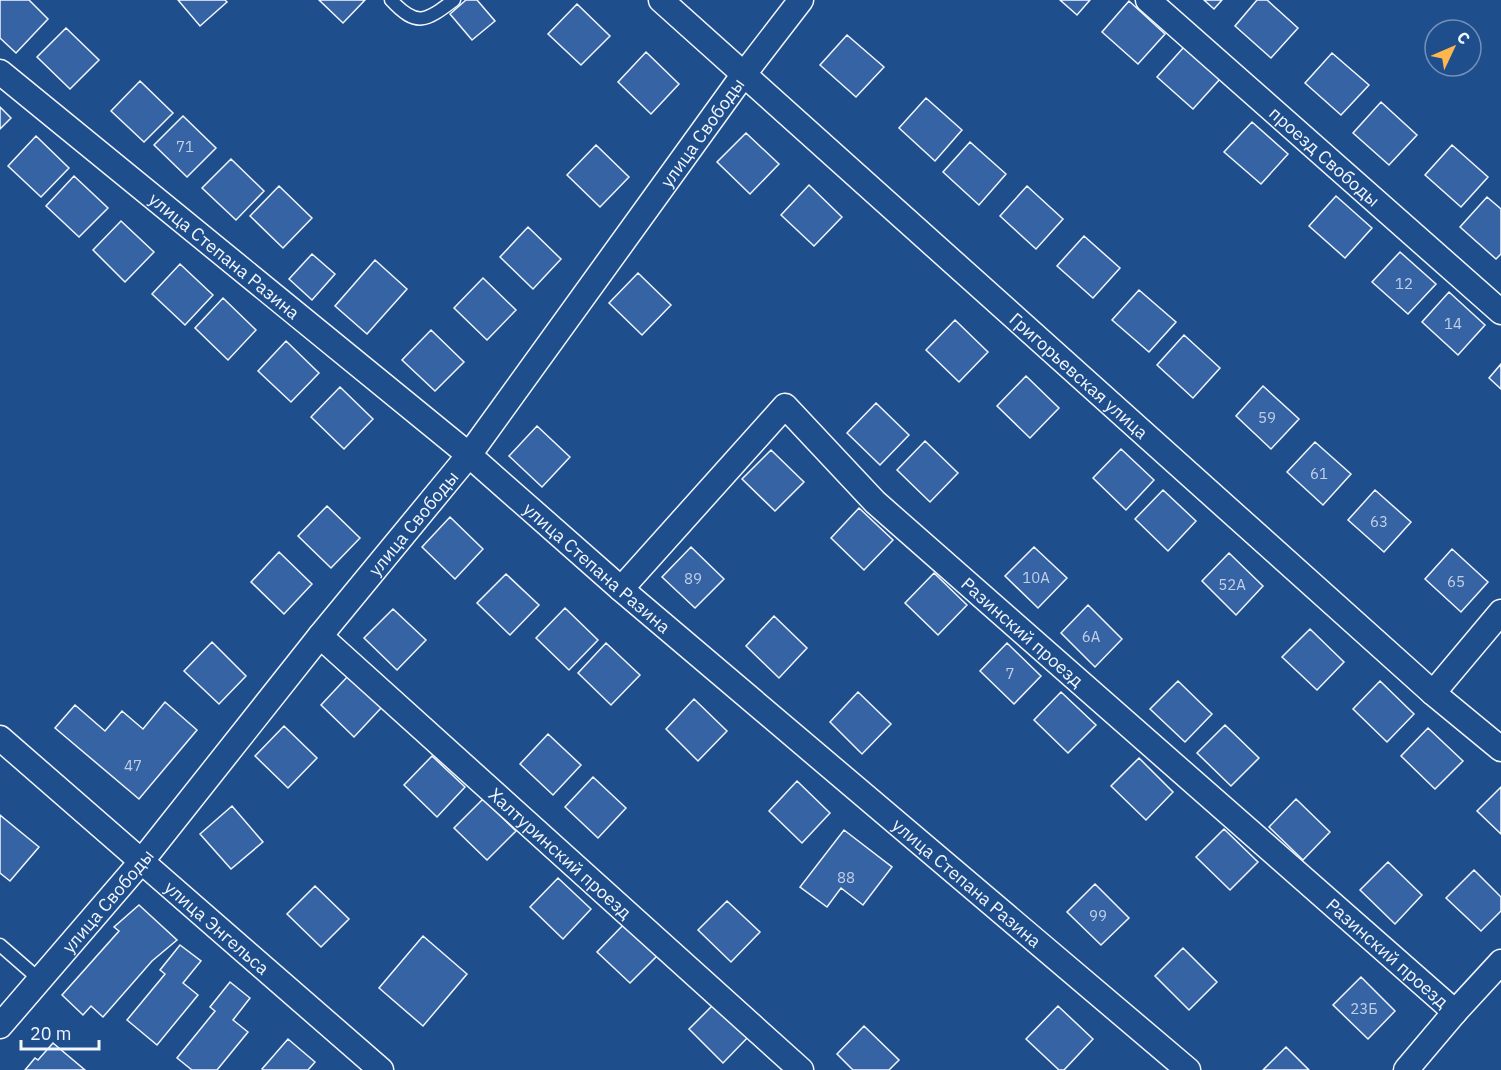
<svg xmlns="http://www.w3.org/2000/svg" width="1501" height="1070" viewBox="0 0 1501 1070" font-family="'IBM Plex Sans',sans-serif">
  <rect width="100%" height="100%" fill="#1f4e8c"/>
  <path fill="#3563a3" stroke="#f2f6ff" stroke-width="1.5" d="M0,0H29L48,19L16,53L0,38Z
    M178,0H225L227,2L200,26Z
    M319,0H365L343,23Z
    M466,0H477L495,21L472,40L450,14Z
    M1060,0H1090L1077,15Z
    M1204,0H1222L1214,9Z
    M1257,0H1267L1298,28L1271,58L1235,26Z
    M1129,1L1165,34L1138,64L1102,32Z
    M577,4L610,36L581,65L548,34Z
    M66,28L99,60L70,89L37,57Z
    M847,35L884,67L856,97L820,65Z
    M1184,47L1220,79L1193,109L1157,77Z
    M646,52L679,84L651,114L618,82Z
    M1332,53L1369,85L1341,115L1305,83Z
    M140,81L173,113L144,142L111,111Z
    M926,98L962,130L935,161L899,128Z
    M1381,102L1417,135L1389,165L1353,133Z
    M0,107L11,118L0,129Z
    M183,116L216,148L187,177L154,145Z
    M1252,122L1288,154L1261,184L1224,152Z
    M746,133L779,164L750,194L717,162Z
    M36,136L69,168L41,197L8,166Z
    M970,142L1006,174L979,205L943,172Z
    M596,145L629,177L600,207L567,175Z
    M1452,145L1488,177L1461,207L1425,175Z
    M231,159L264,191L236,220L202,188Z
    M74,176L108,208L79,237L46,206Z
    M809,185L842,217L814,246L781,215Z
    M279,186L312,218L283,248L250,216Z
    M1027,186L1063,219L1036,249L1000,216Z
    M1336,196L1372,228L1345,258L1309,226Z
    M1487,197L1501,209V254L1496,259L1460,227Z
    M121,221L154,252L125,282L93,250Z
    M528,227L561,259L533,289L500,257Z
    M1084,236L1120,268L1093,298L1057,266Z
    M1400,252L1436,284L1408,314L1372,282Z
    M312,254L335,274L312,300L289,279Z
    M375,260L407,289L367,334L335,306Z
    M180,264L213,295L185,325L152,294Z
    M638,273L671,305L642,335L609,303Z
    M483,278L516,310L487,340L454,308Z
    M1139,290L1176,322L1149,352L1112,320Z
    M1449,292L1485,325L1458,355L1422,322Z
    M223,298L256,330L228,360L195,328Z
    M955,320L988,352L959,382L926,350Z
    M431,330L464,362L435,391L402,360Z
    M1184,335L1220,368L1193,398L1157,365Z
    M286,341L319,373L291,402L258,371Z
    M1501,364V389L1489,378Z
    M1026,376L1059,408L1030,438L997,406Z
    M1263,386L1299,419L1271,449L1236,416Z
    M340,387L373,419L344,449L311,417Z
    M876,403L909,435L880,465L847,433Z
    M537,426L570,457L542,487L509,456Z
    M925,441L958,473L930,502L897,470Z
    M1315,442L1351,474L1323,505L1287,472Z
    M1121,449L1154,480L1126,510L1093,478Z
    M771,450L804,482L775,511L742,479Z
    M1163,490L1196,521L1168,551L1135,519Z
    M1375,490L1411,522L1384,552L1348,520Z
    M327,506L360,538L331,568L298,536Z
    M859,508L893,540L864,570L831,538Z
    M450,517L483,549L455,579L422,547Z
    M691,547L724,579L695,608L662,577Z
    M1034,547L1067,578L1038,608L1005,576Z
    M1452,549L1488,582L1461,612L1425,579Z
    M279,552L312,584L284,614L251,582Z
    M1229,553L1263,586L1236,615L1202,581Z
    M934,573L967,605L938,635L905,603Z
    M506,574L539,605L510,635L477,603Z
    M1088,605L1122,639L1095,667L1061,633Z
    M565,608L598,640L569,670L536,638Z
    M393,609L426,640L397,670L364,638Z
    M774,616L807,648L779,678L746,646Z
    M1310,629L1344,662L1317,690L1282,657Z
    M212,642L246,676L219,704L184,671Z
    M606,643L640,675L611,705L578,673Z
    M1007,643L1041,676L1014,704L980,671Z
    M349,675L382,707L354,737L321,705Z
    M1178,681L1212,714L1185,742L1150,709Z
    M1380,681L1414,714L1387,742L1353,709Z
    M858,692L891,724L862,754L830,722Z
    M1061,692L1096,725L1068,753L1034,720Z
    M694,699L727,731L698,761L666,729Z
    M165,702L197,730L139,799L55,728L75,705L105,731L122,711L143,729Z
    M1225,725L1259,758L1231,786L1197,753Z
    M284,726L317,758L288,788L255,756Z
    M1428,728L1463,761L1435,789L1401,756Z
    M548,734L581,765L553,795L520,764Z
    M432,756L465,787L437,817L404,785Z
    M1139,758L1173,792L1146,820L1111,786Z
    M593,777L626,808L598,838L565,807Z
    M797,781L830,813L802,843L769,811Z
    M1501,787V834L1477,811Z
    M483,799L516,831L487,860L454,828Z
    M1296,799L1330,832L1303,860L1269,827Z
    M232,806L263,842L231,869L200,834Z
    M0,815L39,847L10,881L0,873Z
    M1224,829L1258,862L1230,890L1196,857Z
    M844,830L892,867L863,905L841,888L827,907L800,887Z
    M1388,862L1422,895L1395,924L1360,890Z
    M1474,870L1501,897V911L1481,931L1446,898Z
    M558,878L591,909L563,939L530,907Z
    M1095,884L1129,918L1101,945L1067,912Z
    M315,886L349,919L321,947L287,914Z
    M727,901L760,932L731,962L698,930Z
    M139,905L177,940L152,961L103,1017L91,1006L83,1015L62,995L119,931L114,927Z
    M626,922L659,954L630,983L597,952Z
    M423,936L467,974L423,1026L379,988Z
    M180,945L201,961L183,983L198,995L157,1045L127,1020L165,974L160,970Z
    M1183,948L1217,982L1189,1010L1155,976Z
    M1361,977L1395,1011L1368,1039L1333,1005Z
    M230,982L250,998L233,1020L248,1032L217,1070H192L177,1058L215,1011L210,1007Z
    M717,1001L751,1034L723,1063L689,1029Z
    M1058,1006L1093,1039L1064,1070H1059L1026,1039Z
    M864,1026L899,1060L889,1070H853L837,1054Z
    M288,1039L315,1062L308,1070H263L262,1069Z
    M53,1043L85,1070H25L35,1058L38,1060Z
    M1286,1047L1309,1070H1263Z"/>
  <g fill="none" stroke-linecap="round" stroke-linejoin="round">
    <defs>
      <path id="service" d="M391,0C417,28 426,21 454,0
        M0,945L39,979"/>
      <g id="minor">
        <path id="s1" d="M661,0L1433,693L1501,749"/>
        <path id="s2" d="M1148,0L1501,312"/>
        <path id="s3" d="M0,72L469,455L621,589L1188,1070"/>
        <path id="s4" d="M621,589L785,406L875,502L1455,1012"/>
        <path id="s5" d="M320,636L801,1070"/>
        <path d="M1433,693L1501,612"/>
        <path id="s6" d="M0,738L381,1070"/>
        <path id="s7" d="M0,1026L141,862L320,636L469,455L744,74L801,0"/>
        <path d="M1406,1070L1455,1012L1501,962"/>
      </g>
    </defs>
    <use href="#service" stroke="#f2f6ff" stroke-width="15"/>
    <use href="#minor" stroke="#f2f6ff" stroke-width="27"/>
    <use href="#service" stroke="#1f4e8c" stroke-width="12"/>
    <use href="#minor" stroke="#1f4e8c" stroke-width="24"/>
  </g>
  <g text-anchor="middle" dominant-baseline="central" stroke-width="4.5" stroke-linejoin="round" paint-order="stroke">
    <g font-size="15" fill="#c3d1e8">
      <text x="185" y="146">71</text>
      <text x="1404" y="283">12</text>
      <text x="1453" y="323">14</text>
      <text x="1267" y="417">59</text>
      <text x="1319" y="473">61</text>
      <text x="1379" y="521">63</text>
      <text x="1036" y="577">10А</text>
      <text x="693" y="578">89</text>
      <text x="1456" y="581">65</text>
      <text x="1232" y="584">52А</text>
      <text x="1091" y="636">6А</text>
      <text x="1010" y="673">7</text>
      <text x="133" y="765">47</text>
      <text x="846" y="877">88</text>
      <text x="1098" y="915">99</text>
      <text x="1364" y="1008">23Б</text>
    </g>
    <g font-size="18" fill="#f2f6ff" stroke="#1f4e8c">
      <text stroke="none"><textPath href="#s7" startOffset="1137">улица Свободы</textPath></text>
      <text stroke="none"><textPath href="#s2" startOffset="236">проезд Свободы</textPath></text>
      <text stroke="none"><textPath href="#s3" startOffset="290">улица Степана Разина</textPath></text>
      <text stroke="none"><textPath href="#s1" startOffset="562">Григорьевская улица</textPath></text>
      <text stroke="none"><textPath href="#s7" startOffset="651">улица Свободы</textPath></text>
      <text stroke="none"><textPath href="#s3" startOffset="776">улица Степана Разина</textPath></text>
      <text stroke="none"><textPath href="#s4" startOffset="574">Разинский проезд</textPath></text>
      <text stroke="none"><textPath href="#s5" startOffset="324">Халтуринский проезд</textPath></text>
      <text stroke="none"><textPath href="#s3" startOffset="1262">улица Степана Разина</textPath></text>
      <text stroke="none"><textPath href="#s7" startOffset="165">улица Свободы</textPath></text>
      <text stroke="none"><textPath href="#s6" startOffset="288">улица Энгельса</textPath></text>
      <text stroke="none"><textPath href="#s4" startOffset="1060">Разинский проезд</textPath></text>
    </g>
  </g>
  <g transform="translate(1453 48) rotate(46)"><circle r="28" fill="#1f4e8c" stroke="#7391ba" stroke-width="1.5"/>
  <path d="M0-4.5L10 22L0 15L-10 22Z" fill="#ffb74d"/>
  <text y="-9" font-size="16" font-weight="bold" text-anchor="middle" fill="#f2f6ff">С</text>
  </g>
  <path d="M21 1040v9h78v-9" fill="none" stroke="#f2f6ff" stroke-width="3"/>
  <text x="30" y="1040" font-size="18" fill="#f2f6ff" stroke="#1f4e8c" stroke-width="4.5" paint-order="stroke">20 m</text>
</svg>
